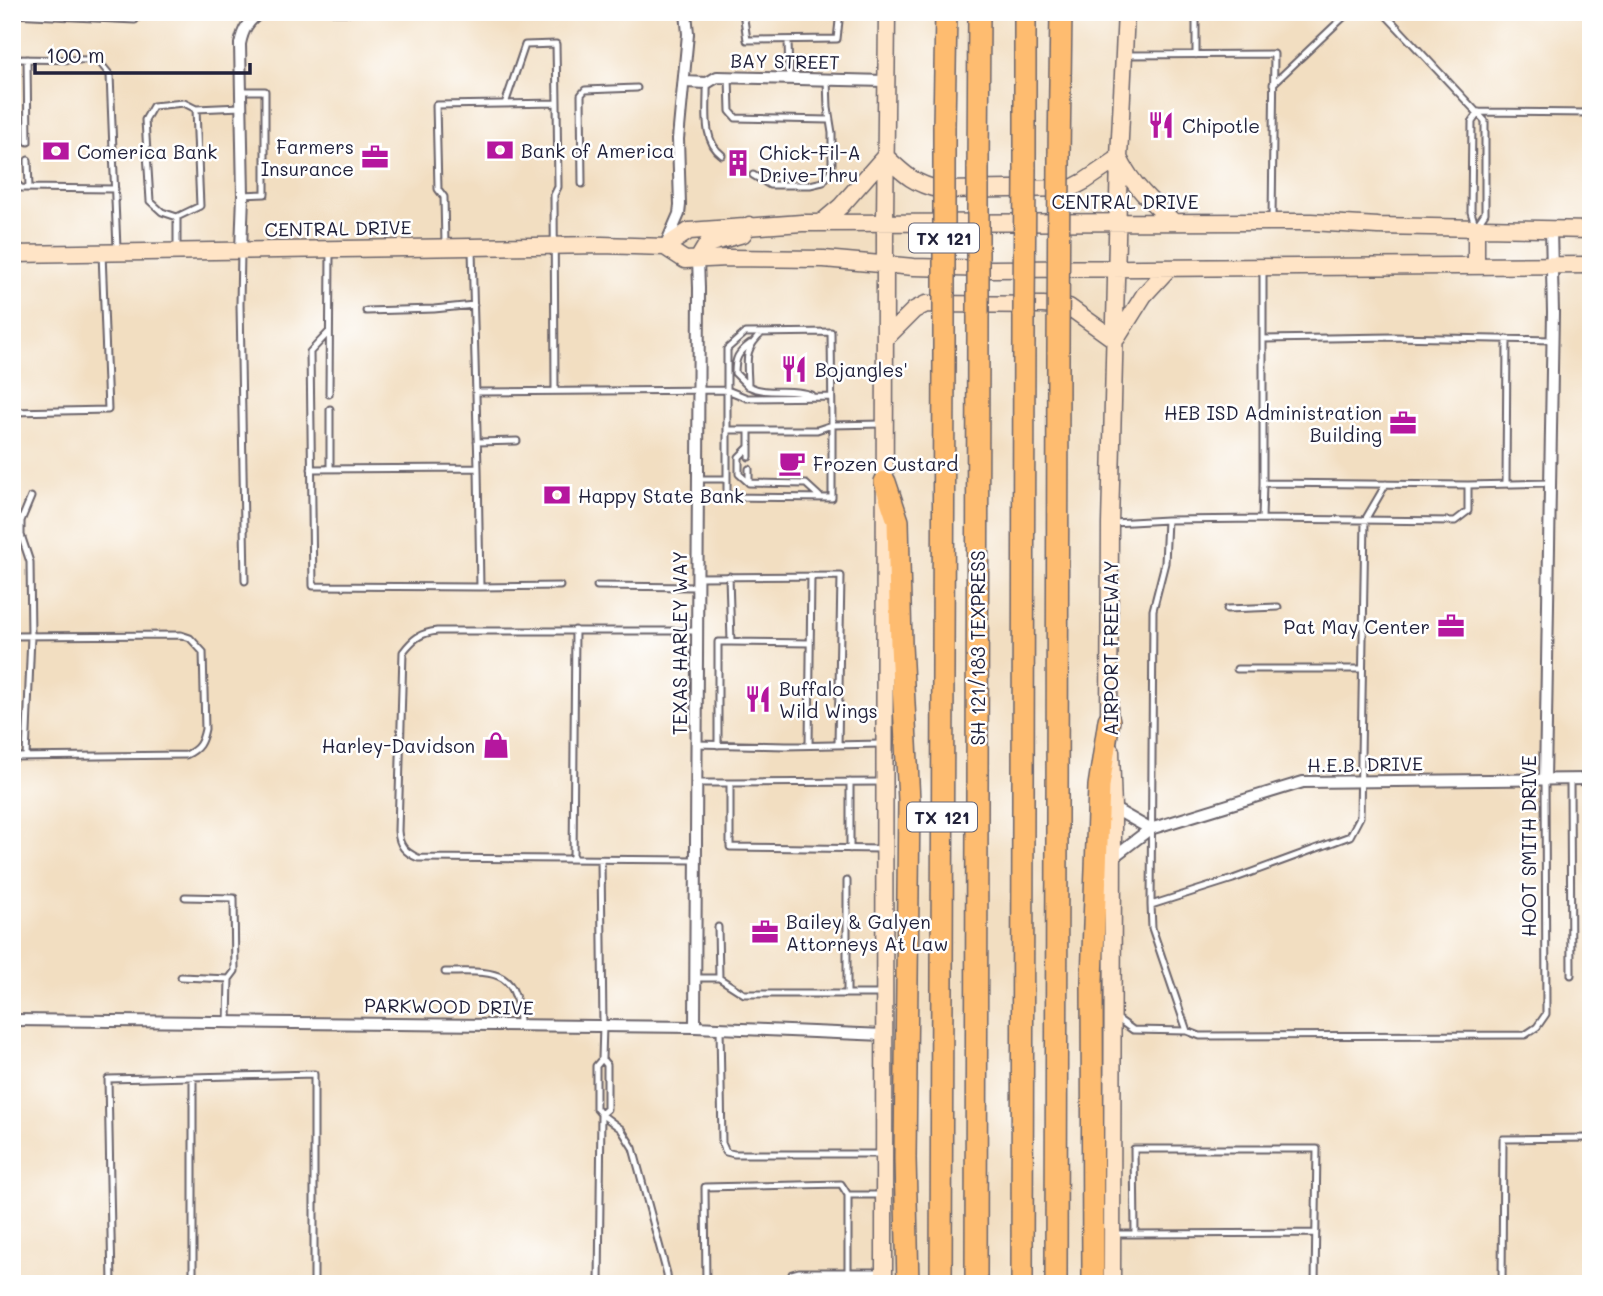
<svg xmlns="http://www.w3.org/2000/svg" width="1603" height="1296" viewBox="0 0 1603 1296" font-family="Mali,sans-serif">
  <rect width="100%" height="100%" fill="#fff"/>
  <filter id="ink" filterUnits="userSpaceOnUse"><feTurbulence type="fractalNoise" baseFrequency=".0143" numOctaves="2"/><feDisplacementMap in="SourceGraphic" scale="14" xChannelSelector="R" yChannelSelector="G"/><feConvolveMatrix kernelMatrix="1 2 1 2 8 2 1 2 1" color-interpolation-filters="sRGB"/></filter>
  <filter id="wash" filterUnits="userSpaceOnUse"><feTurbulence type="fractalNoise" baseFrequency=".00686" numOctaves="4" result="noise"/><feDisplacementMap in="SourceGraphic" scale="28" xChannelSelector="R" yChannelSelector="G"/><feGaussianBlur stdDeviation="1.57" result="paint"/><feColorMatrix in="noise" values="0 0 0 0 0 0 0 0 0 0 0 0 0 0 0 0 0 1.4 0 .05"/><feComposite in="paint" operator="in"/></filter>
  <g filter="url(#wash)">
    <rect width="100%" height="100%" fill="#f2dec1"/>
  </g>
  <g filter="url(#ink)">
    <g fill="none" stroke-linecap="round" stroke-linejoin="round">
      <defs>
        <path id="lane" d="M335,12H362
          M743,12L747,40L837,39L840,12
          M1196,12V55
          M1383,12L1485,121V213L1477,225
          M12,14L135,20L140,12
          M788,40L789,79
          M1126,55L1274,54L1272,219
          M12,59L93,60L101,64L110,75L117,249
          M27,59L28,142
          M729,77L730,111L736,118L829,120
          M707,83C708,107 701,140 722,155
          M1273,84L1349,12
          M240,91H265V194L243,195
          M184,103L196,109L200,206L177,217L162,212L150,201L145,120L153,106Z
          M505,104L525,45L556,44L557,103
          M196,109L241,107
          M1479,112L1591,113
          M28,160L29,188
          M753,175L770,185H810L823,182L832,169V133L828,108L827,80
          M12,179L21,188L115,189
          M582,184L581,95L585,90L637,88
          M177,217V248
          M1475,225L1471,212L1472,122L1479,112
          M445,244L444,197L438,189L436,105L557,103L558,187L554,195L555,391
          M241,253L240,304L245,581
          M366,311L434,309L474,305
          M328,333L310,352L313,586L480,587L478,468
          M762,333C742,351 748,362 748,386C768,396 791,387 811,395
          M1263,339L1392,337L1552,340
          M748,386L735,373C735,358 738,353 750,344
          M476,392L727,390L747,398L831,397
          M329,394L330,252
          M330,409V469
          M12,412L108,410L102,253
          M727,430V349L745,333L831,332L832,425L882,424
          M749,430V447L739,457V474L749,483L806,484L819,496
          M477,442L517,441
          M749,457V447
          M311,469L478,468L472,250
          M749,469V483
          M698,479H727V497L832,498V425L817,430H727V479
          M1263,483L1468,485V511L1455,521L1262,519Z
          M1263,483V269
          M1506,484L1507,339
          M1468,485L1550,483
          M1167,520L1165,563L1153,610L1151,905L1152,928L1187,1031
          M1113,523L1167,520L1262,519
          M697,577L841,576L838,745
          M597,586L697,587
          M480,587L560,586
          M1227,609L1278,607
          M12,636L181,635L190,638L203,652L205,729C202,743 199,749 186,755L12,757
          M731,642L810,643
          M1237,669H1361
          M696,744L786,746L881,744
          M718,745V642H731L729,576
          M809,745L811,576
          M26,757L31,636L30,562L21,535V521L31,497
          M1570,780L1571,975
          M850,782V849
          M696,783H730
          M882,849L730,847V783L883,782
          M573,859L575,630
          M601,860L603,1026L602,1059L596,1066V1108L601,1114L607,1109V1065L602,1059
          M696,860L418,858C405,852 399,846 398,831L403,652C413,639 420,633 437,631H696
          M185,897L234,898L235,971L229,979
          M1151,905L1233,879L1350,836L1360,817L1365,520L1386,484
          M718,927L719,978
          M445,972C491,972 519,966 519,1025
          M181,977L229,979L228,1022
          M696,978H719L744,994H881
          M847,994V881
          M1115,1017L1133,1030L1187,1031L1200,1036L1525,1035L1537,1027L1546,1014L1545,780
          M720,1028L722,1143L726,1152L734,1154H881
          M193,1077V1284
          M601,1114L621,1129L633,1148L667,1274L668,1284
          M1114,1234H1135L1134,1149H1317L1315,1284
          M1135,1234L1316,1233
          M112,1284L108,1079L314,1074V1284
          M599,1284L601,1114
          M706,1284L705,1187L841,1184L848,1195H881
          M792,1284V1274L799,1272H881
          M848,1284V1195
          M1502,1284L1503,1139L1591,1138"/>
        <path id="street" d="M685,82L707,83L717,77L886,81
          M666,244L679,214L680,205L678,139L688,34L686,12
          M241,250L243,195L240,44C243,29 248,21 261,12
          M1545,780L1553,312L1551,229
          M1113,808L1150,829
          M1112,858L1150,829L1303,782L1591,779
          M12,1020L695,1027L884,1035
          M695,1027L699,288L698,259"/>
        <path id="secondary" d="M885,156C905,175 914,184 941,190L1072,188L1085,181L1119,158C1132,185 1152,203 1174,222
          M822,222L841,206L885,156
          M1476,228V265
          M665,247L689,231L802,223L1311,222L1378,226L1591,230
          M12,254L602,245L665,247L685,260L728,258L824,259L914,267L992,269L1591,265
          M698,259L707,244L743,234L749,225
          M1117,338L1144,295L1168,269
          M885,339L914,310L926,304L1043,305L1069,307L1115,340
          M1109,728L1110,524L1119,158L1126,12
          M1111,751L1113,808L1112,1284
          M884,1284L885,222L887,12"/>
        <path id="highway" d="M944,126L946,12
          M1059,155L1061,12
          M978,168L979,12
          M1025,168V12
          M885,482L898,521L901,645L909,801L905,1158L908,1284
          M941,1284L944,350
          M976,1284L978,314
          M1022,1284L1024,314
          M1056,1284L1058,352
          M1093,1284L1092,980L1099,786L1109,720"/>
      </defs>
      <use href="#lane" stroke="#6b646a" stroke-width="9"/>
      <use href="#street" stroke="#6b646a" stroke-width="14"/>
      <use href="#secondary" stroke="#6b646a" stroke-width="19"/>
      <use href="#highway" stroke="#6b646a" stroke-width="24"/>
      <use href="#lane" stroke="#fff" stroke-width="5"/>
      <use href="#street" stroke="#fff" stroke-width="10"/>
      <use href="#secondary" stroke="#ffe4c6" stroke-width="16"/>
      <use href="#highway" stroke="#febc70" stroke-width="21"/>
      <defs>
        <path id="highway-bridge" d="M978,314V168
          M1024,314L1025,168
          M944,350V126
          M1058,352L1059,155"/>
      </defs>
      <use href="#highway-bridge" stroke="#6b646a" stroke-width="24" stroke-linecap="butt"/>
      <use href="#highway-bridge" stroke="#febc70" stroke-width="21"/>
    </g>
  </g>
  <defs>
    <symbol id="restaurant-bare" viewBox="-9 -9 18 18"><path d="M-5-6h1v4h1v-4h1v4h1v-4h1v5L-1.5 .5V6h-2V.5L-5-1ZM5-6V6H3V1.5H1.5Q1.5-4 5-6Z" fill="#b5179e" stroke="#fff" stroke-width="2.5" paint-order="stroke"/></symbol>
    <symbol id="bank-bare" viewBox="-9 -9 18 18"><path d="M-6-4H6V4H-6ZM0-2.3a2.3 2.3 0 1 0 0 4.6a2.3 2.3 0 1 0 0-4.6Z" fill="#b5179e" stroke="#fff" stroke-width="2.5" paint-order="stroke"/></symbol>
    <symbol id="office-bare" viewBox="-9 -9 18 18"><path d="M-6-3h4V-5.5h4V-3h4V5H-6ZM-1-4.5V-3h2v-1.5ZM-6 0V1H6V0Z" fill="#b5179e" stroke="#fff" stroke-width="2.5" paint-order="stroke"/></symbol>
    <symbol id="building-bare" viewBox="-9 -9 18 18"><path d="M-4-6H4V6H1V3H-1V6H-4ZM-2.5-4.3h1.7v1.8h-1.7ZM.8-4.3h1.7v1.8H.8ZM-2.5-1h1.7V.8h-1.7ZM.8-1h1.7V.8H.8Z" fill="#b5179e" stroke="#fff" stroke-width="2.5" paint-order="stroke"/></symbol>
    <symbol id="cafe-bare" viewBox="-9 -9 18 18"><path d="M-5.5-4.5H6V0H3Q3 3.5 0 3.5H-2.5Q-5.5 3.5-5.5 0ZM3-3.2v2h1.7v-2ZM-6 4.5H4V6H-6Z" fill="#b5179e" stroke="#fff" stroke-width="2.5" paint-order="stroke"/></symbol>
    <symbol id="shop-bare" viewBox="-9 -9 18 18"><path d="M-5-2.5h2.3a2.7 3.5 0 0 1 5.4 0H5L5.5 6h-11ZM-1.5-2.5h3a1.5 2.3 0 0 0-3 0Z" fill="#b5179e" stroke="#fff" stroke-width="2.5" paint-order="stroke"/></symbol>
  </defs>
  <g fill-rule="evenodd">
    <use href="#restaurant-bare" x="1142" y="106" width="38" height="38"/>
    <use href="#bank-bare" x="481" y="131" width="38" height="38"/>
    <use href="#bank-bare" x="37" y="132" width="38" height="38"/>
    <use href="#office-bare" x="356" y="138" width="38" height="38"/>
    <use href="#building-bare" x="719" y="144" width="38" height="38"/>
    <use href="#restaurant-bare" x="775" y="350" width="38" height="38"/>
    <use href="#office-bare" x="1384" y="404" width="38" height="38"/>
    <use href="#cafe-bare" x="773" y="444" width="38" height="38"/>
    <use href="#bank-bare" x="538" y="476" width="38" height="38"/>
    <use href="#office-bare" x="1432" y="607" width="38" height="38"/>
    <use href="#restaurant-bare" x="739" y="680" width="38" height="38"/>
    <use href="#shop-bare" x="477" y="726" width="38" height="38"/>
    <use href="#office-bare" x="746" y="913" width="38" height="38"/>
  </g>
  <g text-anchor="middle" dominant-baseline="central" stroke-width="5" stroke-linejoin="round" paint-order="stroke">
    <g fill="#fff" stroke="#646476" stroke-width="2">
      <rect x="909" y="223.5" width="70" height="29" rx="5"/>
      <rect x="907" y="802.5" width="70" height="29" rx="5"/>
    </g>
    <g font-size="18" font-weight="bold" fill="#22223b">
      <text x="944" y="238">TX 121</text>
      <text x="942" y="817">TX 121</text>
    </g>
    <g font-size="19" fill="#22223b" stroke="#fff">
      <text transform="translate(785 61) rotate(1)">BAY STREET</text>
      <text x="1125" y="201">CENTRAL DRIVE</text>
      <text transform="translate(338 228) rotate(-1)">CENTRAL DRIVE</text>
      <text transform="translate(679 643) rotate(-90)">TEXAS HARLEY WAY</text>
      <text transform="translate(977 648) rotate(-90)">SH 121/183 TEXPRESS</text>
      <text transform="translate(1110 648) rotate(-90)">AIRPORT FREEWAY</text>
      <text transform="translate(1365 764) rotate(-1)">H.E.B. DRIVE</text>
      <text transform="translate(1528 846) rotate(-90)">HOOT SMITH DRIVE</text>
      <text transform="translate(449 1006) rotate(1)">PARKWOOD DRIVE</text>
    </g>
    <g font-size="19" fill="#22223b" stroke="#fff" text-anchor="start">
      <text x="1182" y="125">Chipotle</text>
      <text x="354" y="146" text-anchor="end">Farmers<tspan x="354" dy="22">Insurance</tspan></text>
      <text x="521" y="150">Bank of America</text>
      <text x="77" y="151">Comerica Bank</text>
      <text x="759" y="152">Chick-Fil-A<tspan x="759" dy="22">Drive-Thru</tspan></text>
      <text x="815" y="369">Bojangles'</text>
      <text x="1382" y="412" text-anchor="end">HEB ISD Administration<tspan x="1382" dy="22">Building</tspan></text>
      <text x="813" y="463">Frozen Custard</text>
      <text x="578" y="495">Happy State Bank</text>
      <text x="1430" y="626" text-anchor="end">Pat May Center</text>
      <text x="779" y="688">Buffalo<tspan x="779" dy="22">Wild Wings</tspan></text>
      <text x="475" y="745" text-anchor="end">Harley-Davidson</text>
      <text x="786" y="921">Bailey &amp; Galyen<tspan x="786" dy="22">Attorneys At Law</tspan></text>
    </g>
  </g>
  <rect width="1603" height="1296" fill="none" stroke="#fff" stroke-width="42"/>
  <path d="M35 63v10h215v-10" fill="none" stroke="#22223b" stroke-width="3.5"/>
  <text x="46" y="63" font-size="21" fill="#22223b" stroke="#ffffff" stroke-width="5" paint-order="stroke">100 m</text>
</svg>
